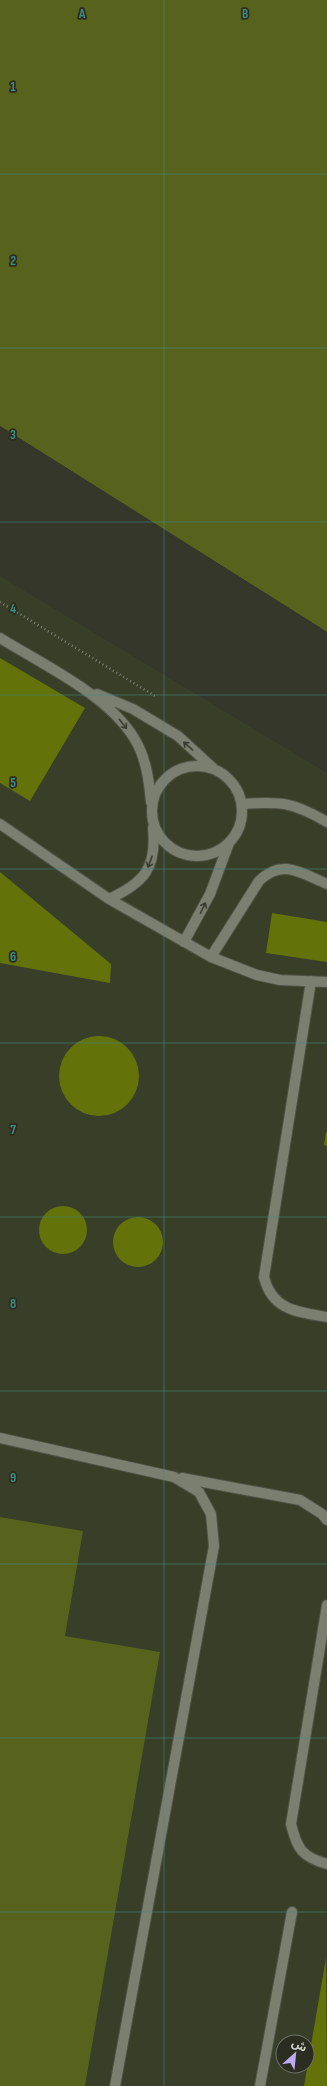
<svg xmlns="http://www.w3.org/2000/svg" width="327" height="2086" viewBox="0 0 327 2086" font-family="'Sofia Sans Condensed','Noto Sans Arabic',sans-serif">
  <rect width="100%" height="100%" fill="#343729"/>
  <path fill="#393e29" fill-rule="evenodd" d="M0,576L327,773V2086H85L160,1652L65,1636L83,1531L0,1517ZM283,2042H307V2066H283Z"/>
  <path fill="#57631c" d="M0,0H327V632L0,426Z
    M0,1517L83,1531L65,1636L160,1652L85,2086H0Z"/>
  <path fill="#343729" d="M0,426L327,632V634L0,429Z"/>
  <path fill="#637209" d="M0,658L85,708L30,801L0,783Z
    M0,872L111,964L110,983L0,963Z
    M272,913L327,922V962L266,953Z
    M59 1076a40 40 0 1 1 80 0a40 40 0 1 1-80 0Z
    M326,1132H327V1146L324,1145Z
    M39 1230a24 24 0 1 1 48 0a24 24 0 1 1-48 0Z
    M113 1242a25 25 0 1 1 50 0a25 25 0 1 1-50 0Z
    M326,1958L327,2086H304Z"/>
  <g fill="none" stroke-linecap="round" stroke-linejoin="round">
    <defs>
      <path id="minor" d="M0,638C42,664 108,695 134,738C146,757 149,780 151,802
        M97,694L133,709L178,736L214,769
        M152 811a45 45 0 1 1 90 0a45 45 0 1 1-90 0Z
        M242,804C280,801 293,802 327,822
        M0,824L109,899L211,957L257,975L280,980L327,982
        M109,899C144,883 157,868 153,828
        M184,942L210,894L229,843
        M211,957L259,881C282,858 301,873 327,884
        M311,981L264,1277C272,1310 297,1312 327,1317
        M0,1438L174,1477L199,1492L211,1514L214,1546L115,2086
        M182,1478L300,1500L322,1514L327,1520
        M327,1605L291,1824C297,1849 302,1857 327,1864
        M260,2086L292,1912"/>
    </defs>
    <use href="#minor" stroke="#505246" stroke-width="12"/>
    <path stroke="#7e8176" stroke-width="2.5" stroke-dasharray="1 3" stroke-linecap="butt" d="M0,602L155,696"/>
    <use href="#minor" stroke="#7b7f6f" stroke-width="10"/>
  </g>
  <defs><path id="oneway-shaft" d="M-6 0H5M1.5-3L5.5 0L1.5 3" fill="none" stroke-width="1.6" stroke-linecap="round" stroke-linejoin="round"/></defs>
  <g stroke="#3a3d2f">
    <use href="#oneway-shaft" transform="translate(123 724) rotate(52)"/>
    <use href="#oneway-shaft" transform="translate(188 746) rotate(-139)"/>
    <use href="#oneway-shaft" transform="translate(150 862) rotate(110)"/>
    <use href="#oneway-shaft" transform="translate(203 908) rotate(-64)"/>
  </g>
  <path fill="none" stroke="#408e86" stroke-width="1" stroke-opacity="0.55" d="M164,0V2086M0,174H327M0,348H327M0,522H327M0,695H327M0,869H327M0,1043H327M0,1217H327M0,1391H327M0,1564H327M0,1738H327M0,1912H327"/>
  <g font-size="13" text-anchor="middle" font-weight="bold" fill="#408e86" stroke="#2a2d1f" stroke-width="3.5" stroke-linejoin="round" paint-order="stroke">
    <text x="82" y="18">A</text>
    <text x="245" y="18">B</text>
    <text x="13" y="91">1</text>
    <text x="13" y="265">2</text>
    <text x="13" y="439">3</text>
    <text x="13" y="613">4</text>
    <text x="13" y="787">5</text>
    <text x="13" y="961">6</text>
    <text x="13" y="1134">7</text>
    <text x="13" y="1308">8</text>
    <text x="13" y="1482">9</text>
  </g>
  <g transform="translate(295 2054) rotate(27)"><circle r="19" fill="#2a2d1f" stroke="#6e7165"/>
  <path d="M0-3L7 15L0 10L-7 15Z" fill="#bda9f5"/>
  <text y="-6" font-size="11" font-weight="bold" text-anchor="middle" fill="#d4d6ce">ش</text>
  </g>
</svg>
